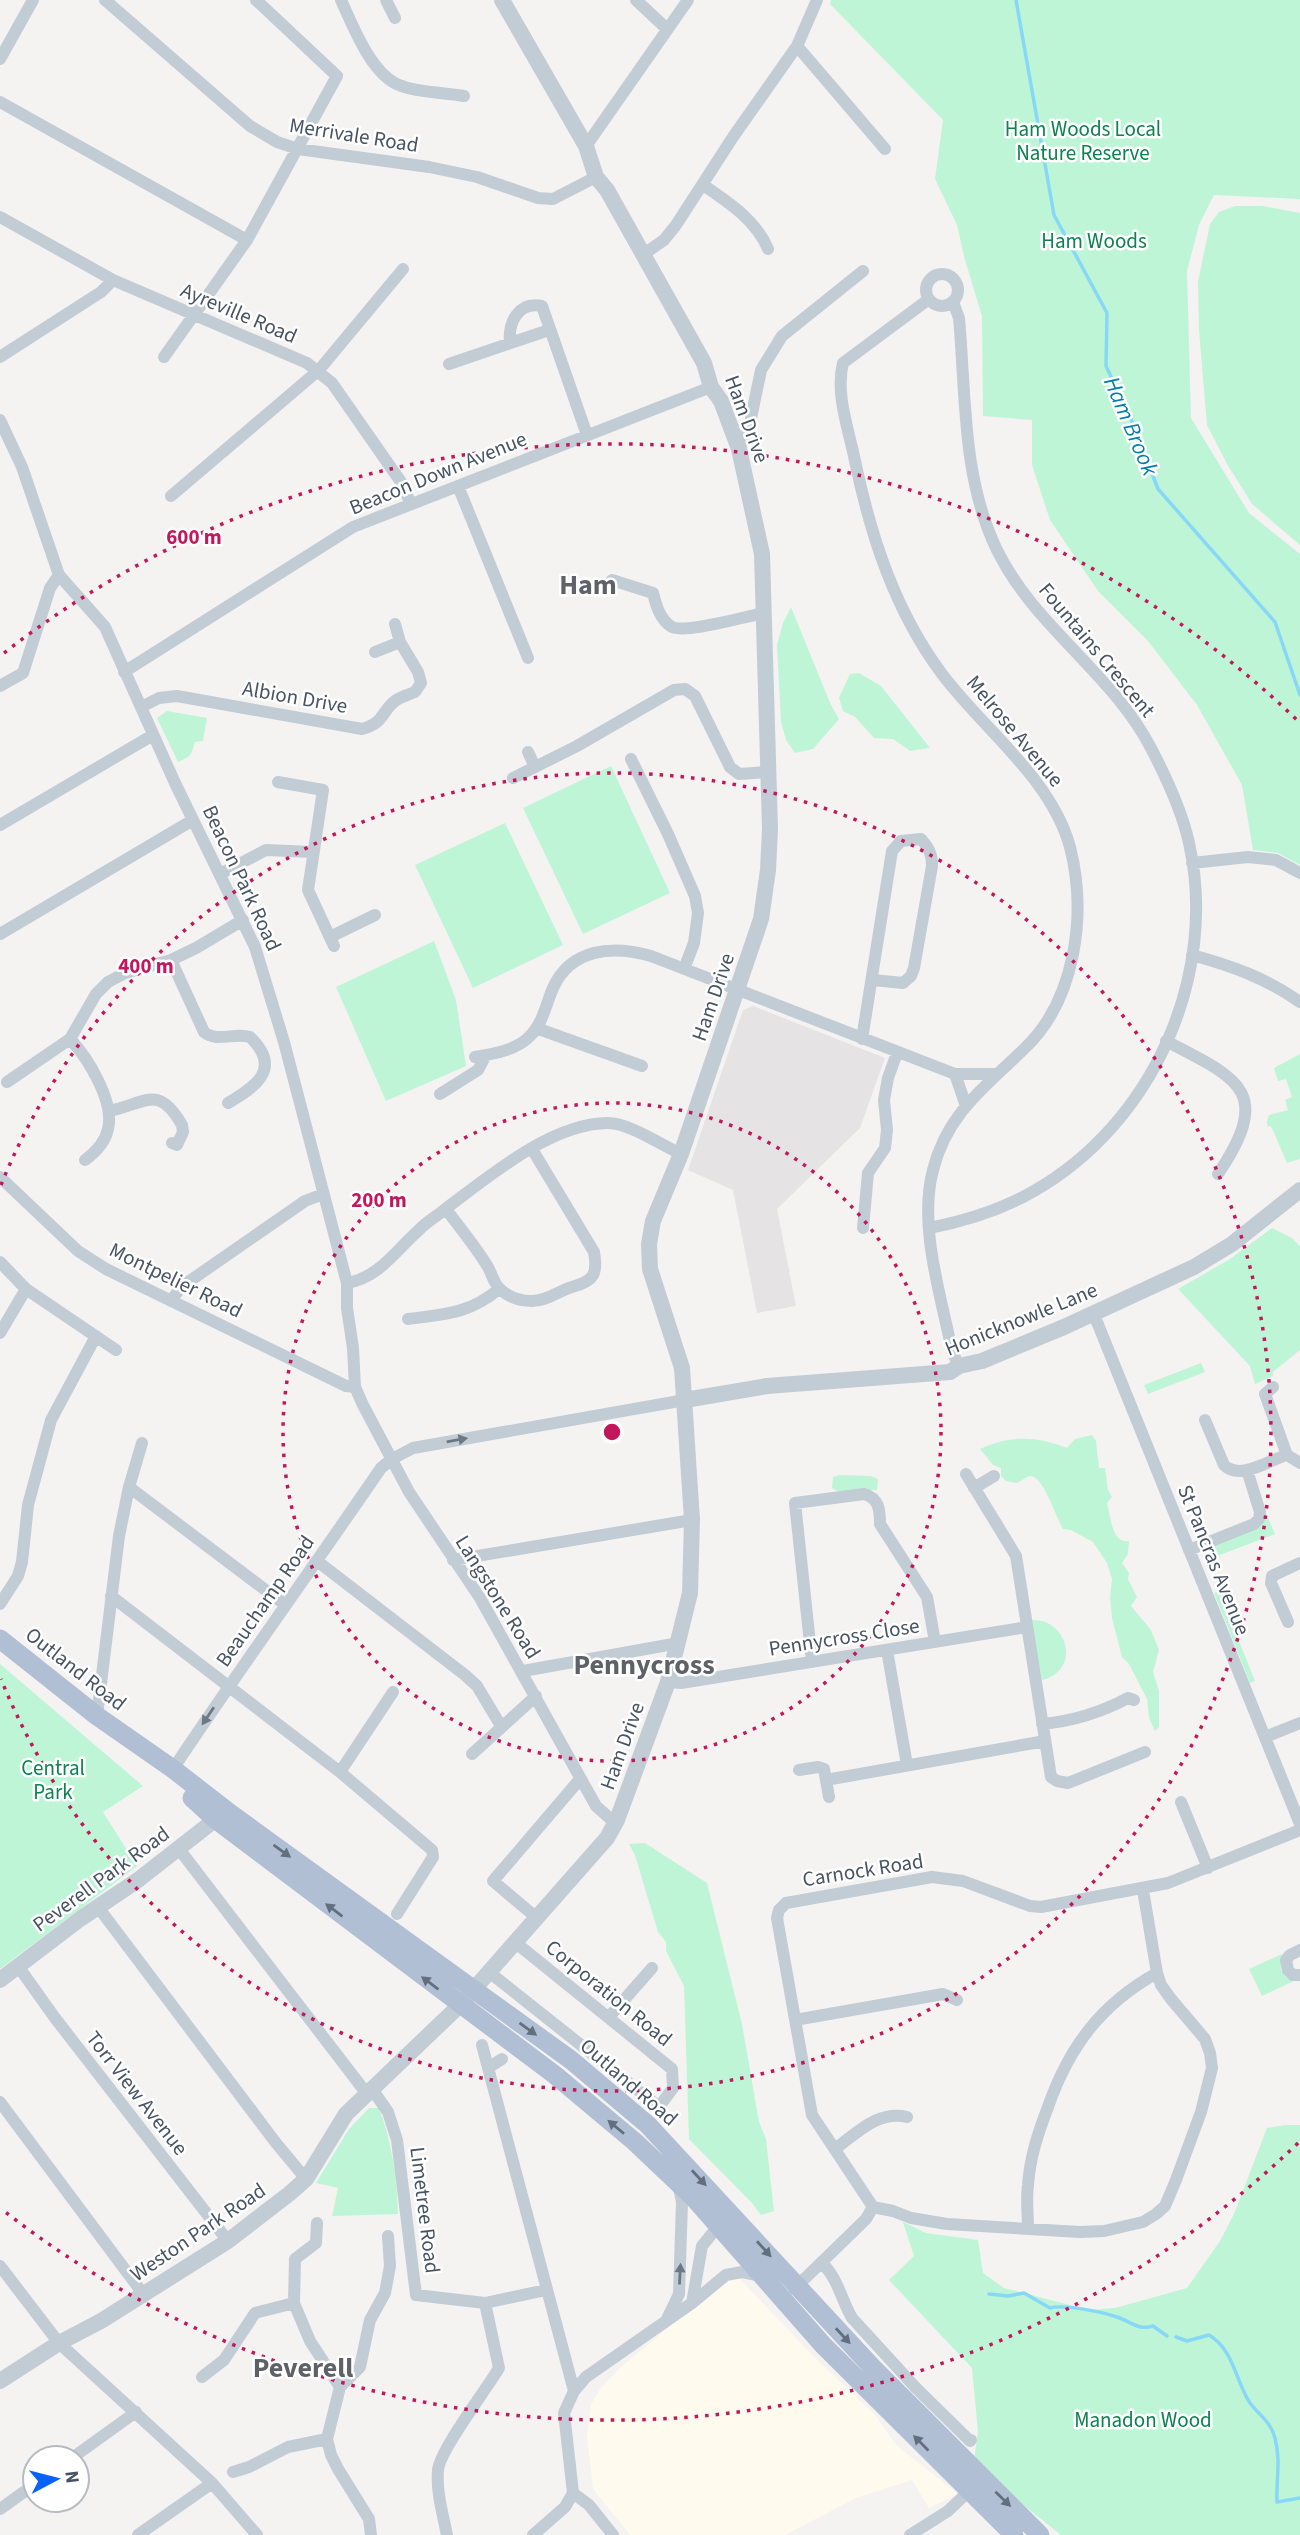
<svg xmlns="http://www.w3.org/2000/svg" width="1300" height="2535" viewBox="0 0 1300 2535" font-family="'Source Sans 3',sans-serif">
  <rect width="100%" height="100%" fill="#f5f2f2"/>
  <path fill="#fefaed" d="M739,2278L814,2357L875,2415L896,2445L958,2494L929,2508L912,2480L856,2498L785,2535H630L593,2489L587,2437L591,2404L600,2389L622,2366L727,2279Z"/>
  <path fill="#e6e3e4" d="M753,1006L885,1058L860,1128L777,1209L796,1306L757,1313L733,1190L688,1170L743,1010Z"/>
  <path fill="#bef5d7" d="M831,0H1300V199L1214,195L1199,225L1187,271L1191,418L1249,513L1300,554V865L1278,853L1253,850L1242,785L1197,705L1148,641L1098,591L1050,520L1032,465V420L983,416L982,316L965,260L957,225L935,179L943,120L830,4Z
    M1235,206H1263L1300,213V545L1252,504L1227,464L1207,425L1199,330L1198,282L1210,224L1219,212Z
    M791,607L830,703L839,719L813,749L795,753L786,740L781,722L777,645L783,623Z
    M859,673L881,686L930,748L910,751L893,739L874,738L855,717L843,711L839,698L850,674Z
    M167,711L207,718L203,741L195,742C191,755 192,756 178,762L157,718Z
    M611,766L670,893L583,934L523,808Z
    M505,823L563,945L473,988L415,865Z
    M434,941L456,1000L466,1066L386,1101L336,987Z
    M1300,1054V1159L1287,1163L1271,1126L1268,1127L1267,1122L1269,1115L1288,1110L1285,1100L1292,1097L1286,1079L1278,1081L1274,1068Z
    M1272,1228L1292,1238L1300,1246V1350L1273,1372V1376L1255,1384L1250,1366L1178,1289L1230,1259Z
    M1201,1363L1205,1372L1148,1394L1144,1385Z
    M1092,1435L1096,1441L1099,1468H1105L1108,1490L1112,1497L1107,1503C1111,1516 1111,1544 1129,1541L1128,1554L1122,1563L1129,1573L1128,1579L1137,1597L1131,1606L1151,1630L1159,1650L1153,1672L1159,1691V1727L1155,1731L1149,1718L1147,1699L1129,1664L1122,1657L1112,1618L1110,1597L1112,1579L1107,1563L1093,1542L1071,1530L1063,1529C1056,1517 1044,1478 1031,1476C1026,1476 1021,1482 1016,1483L1006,1481L1001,1476V1468L993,1465L980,1449C1008,1435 1038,1436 1067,1448L1075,1439Z
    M839,1475L871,1476L878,1479L877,1490L837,1491L832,1488L833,1477Z
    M1265,1511L1275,1534L1209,1559L1205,1548L1260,1527L1265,1519Z
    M1219,1591L1255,1681L1250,1683L1214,1593Z
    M1031,1620C1068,1618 1082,1670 1042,1680Z
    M0,1664L143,1786L103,1812L137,1866L0,1969Z
    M645,1843L707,1883L742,2024L759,2122L766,2139L774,2211L761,2215L752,2203L689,2139L684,1986L666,1951V1942L658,1932L635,1855L629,1844Z
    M1282,1954L1281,1970L1286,1977L1294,1981L1262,1996L1249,1969Z
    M369,2108H379C392,2142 397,2178 398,2214L332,2216L338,2188L316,2183L349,2129Z
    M1285,2125H1300V2535H1061L1001,2487L974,2460L978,2432L972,2368L889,2280L914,2256L903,2222L926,2233L978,2240L983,2273L1004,2288L1089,2310L1115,2308L1187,2288L1220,2241L1234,2214L1267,2128Z"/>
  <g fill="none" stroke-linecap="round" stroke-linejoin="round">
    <path stroke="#87d8f6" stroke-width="3.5" d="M1016,0L1054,215L1107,313L1106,366L1131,419L1158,489L1275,622L1300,695
      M989,2294L1008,2296L1024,2293L1050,2308C1064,2304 1102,2312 1117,2317C1130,2321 1138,2331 1153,2326L1167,2336
      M1176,2337L1187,2341L1209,2335C1234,2350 1235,2380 1250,2403C1259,2415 1271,2422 1275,2438C1281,2460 1276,2481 1277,2502L1300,2498"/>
    <path stroke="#c2ccd5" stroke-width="12" d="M105,0L250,126L277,142L298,149L429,167L477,177L538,198L553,199L596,177
      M341,0C353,26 371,74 399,85C414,92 446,93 464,96
      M386,0L395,18
      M636,0L667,29
      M797,46L885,149
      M0,59L33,0
      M0,102L247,240
      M586,146L688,0
      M703,185C728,202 756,220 768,249
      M0,217L113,280L307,363L332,383L401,482L411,504
      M644,254L664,240L676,225L733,137L797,46L817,0
      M926 290a16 16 0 1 1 32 0a16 16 0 1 1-32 0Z
      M929,299L843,363C835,394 849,430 855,461C871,537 895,611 942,674C984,730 1051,778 1070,847C1087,914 1076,1000 1024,1049C984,1088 947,1114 933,1170C918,1226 941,1295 952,1351L959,1366
      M510,343C508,323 518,301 542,306L587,435
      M0,357L101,292L113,280
      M164,357L247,240L337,76L256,0
      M449,364L549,330
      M0,420L22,467L59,575L105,627L175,783L255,947L284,1042L347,1283V1308L353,1348L355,1387L363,1405L409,1492L480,1598L596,1806L615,1823
      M739,449L749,428L761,370L782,336L863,271
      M458,486L528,658
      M171,496L319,370L403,269
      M612,580L653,593C656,605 660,620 672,627C686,634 746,616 765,613
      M395,624L400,642
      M124,672L353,527L711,387
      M0,686L23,673L50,588L59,575
      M141,707L159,698L177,696L362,729C387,722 381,709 398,699C403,696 410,694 415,692L421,683L418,672L400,642L375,652
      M528,752L535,767
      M631,759L668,834L695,896L698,913L694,943L684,969
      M513,778L577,746L674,690L685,689L695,696L730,767L739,774L768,772
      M278,782L323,790L308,890L334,946
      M0,825L153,735
      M1192,863L1248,857L1276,860L1300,873
      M220,874L266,850L312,852
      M0,934L193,820
      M330,937L375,915
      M1192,955C1232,966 1266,978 1300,1002
      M171,960L204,1032C217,1043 235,1032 250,1037C283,1069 255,1087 228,1103
      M536,1028L642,1066
      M70,1039C88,1058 115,1102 108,1129C105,1143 96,1152 85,1160
      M862,1039L892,851L901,841L921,839C929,848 932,854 932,866L914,968L911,976L903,983L873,980
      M1166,1041C1240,1079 1273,1092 1218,1174
      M475,1057C493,1054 517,1050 530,1036C543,1023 546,1004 553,988C571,948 613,945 651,956L955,1074H996
      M955,1074L966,1106
      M7,1082L70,1039L96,994L108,982L125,973L171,960L196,948L243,920
      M440,1094L478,1070L486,1055
      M109,1111C145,1104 158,1083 182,1125L183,1132L177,1145L172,1143
      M0,1177L78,1251L106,1269L346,1386L355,1387
      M446,1209C460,1228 476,1247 488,1267C492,1274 494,1285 501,1290C509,1297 521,1301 532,1301C547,1301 558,1291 572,1287C594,1281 598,1274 594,1252L532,1149
      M863,1228L868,1173L885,1148L887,1130L884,1100L888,1078L897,1053
      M929,1228C965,1221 1001,1210 1034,1191C1152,1124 1219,976 1189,843C1182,811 1167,779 1152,750C1113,673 1033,626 996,548C962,476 966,396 959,318L953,302
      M0,1262L26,1289L116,1350
      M347,1283C380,1277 395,1251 419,1230C426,1222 436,1217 444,1210C487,1178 551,1123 608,1123C629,1123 661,1145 681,1154
      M171,1301L181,1287L305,1201L323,1194
      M1093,1312L1300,1824
      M408,1319C445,1314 469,1314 499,1289
      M0,1333L26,1289
      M1273,1387L1265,1394L1287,1455
      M1205,1420L1224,1465C1240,1481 1269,1460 1287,1455L1300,1463
      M966,1474L1016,1556L1051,1777L1057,1781L1068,1783L1145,1752
      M129,1487L284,1604
      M974,1488L994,1476
      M1189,1550L1254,1524L1259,1519L1260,1512L1247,1470
      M453,1560L692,1520
      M317,1561L465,1675L477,1686L501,1726
      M111,1596L340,1772L432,1850L433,1857L397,1914
      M0,1604L18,1576L22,1562L28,1505L51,1420L96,1336
      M1288,1622L1271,1583L1272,1576L1300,1563
      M887,1650L907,1765
      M812,1662L795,1503L864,1494C879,1498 880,1510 880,1524L927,1597L935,1642
      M523,1671L679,1643
      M668,1682L681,1683L1027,1627
      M97,1716L119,1536L129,1487L142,1443
      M1042,1724C1074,1721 1100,1713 1128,1698L1134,1700
      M1265,1737L1300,1723
      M472,1754L536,1696
      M173,1769C241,1667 312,1569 381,1468L392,1459L413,1448L685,1400
      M799,1770L818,1767L824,1769L829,1797
      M340,1772L393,1692
      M826,1780L1045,1741
      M1181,1802L1208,1868
      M179,1849L367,2094
      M98,1907L276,2143L306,2179
      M538,1919L493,1881L580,1779
      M1300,1950L1290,1955L1286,1960L1288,1970L1293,1975H1300
      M18,1966L55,2018L228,2241
      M489,1972L659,2107L673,2088L672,2069L516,1943
      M609,2017L652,1968
      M795,2020L943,1994L957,2000
      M482,2045L574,2391
      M488,2068L502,2059
      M372,2089L388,2112L397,2140L416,2295L485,2303L546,2290
      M0,2102L144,2295
      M835,2149C857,2133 878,2110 907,2117
      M873,2207L812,2115L777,1918L779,1910L786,1903L932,1877L963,1881L1030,1906L1041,1907L1168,1883L1300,1830
      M873,2207L893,2211L911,2218L947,2224L1080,2232L1104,2231L1143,2222L1156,2214L1165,2206L1176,2180L1201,2112L1212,2068L1210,2053L1205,2039L1171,1999L1161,1985L1157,1973L1143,1890
      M317,2223L316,2243L295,2259L294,2303L310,2341L340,2387
      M1028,2228C1028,2214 1026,2199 1028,2185C1030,2157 1038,2133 1048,2107C1069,2047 1101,2004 1157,1973
      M823,2264C838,2279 841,2299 852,2318L916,2388L970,2441L971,2440
      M0,2266L59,2343L212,2483L257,2535
      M794,2289L866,2219L873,2207
      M692,2303L702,2246L723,2220
      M667,2319L679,2294L682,2202L678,2183
      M202,2377L224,2360L255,2313L294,2303
      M72,2458L136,2412
      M233,2472L249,2467L288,2447L327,2439
      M573,2493L589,2505L613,2535
      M0,2509L35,2484
      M138,2535L212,2483
      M371,2535L369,2519L338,2469L331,2455L327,2439L340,2387L360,2367L370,2320L385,2293L390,2266L388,2236
      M447,2535C443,2515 436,2491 438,2470C440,2450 486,2390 499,2368L485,2303
      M533,2535L565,2507L573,2493L564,2413L574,2391L586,2377L692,2303L726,2275L742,2272L762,2276
      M910,2535L948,2511L969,2491"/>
    <path stroke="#c2ccd5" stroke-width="16" d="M685,1400L767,1386L950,1372L959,1366L982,1361L1064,1327L1194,1267L1232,1244L1300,1190
      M0,1980L80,1919L138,1880L225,1812
      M0,2381L59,2343L101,2321L228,2241L289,2194L306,2179L346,2114L460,2005L607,1838L617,1820L668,1682L690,1593L692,1520L682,1368L650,1269L649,1244L653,1221L681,1154L761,919L768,870L770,829L762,554L739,449L721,401L711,387L704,363L607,190L596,177L586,146L502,0"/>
    <path stroke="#b0bfd3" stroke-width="19" d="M0,1639L97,1716L173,1769L231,1814L571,2060L648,2125L873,2368L1040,2535
      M192,1798L215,1819L555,2075L635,2142L693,2197L823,2345L1014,2535"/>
  </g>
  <defs><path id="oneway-solid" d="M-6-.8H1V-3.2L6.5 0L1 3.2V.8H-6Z" transform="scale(1.75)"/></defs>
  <g fill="#6d7885">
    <use href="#oneway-solid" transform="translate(457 1440) rotate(-10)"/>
    <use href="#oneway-solid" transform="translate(208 1716) rotate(124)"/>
    <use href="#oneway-solid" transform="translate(680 2274) rotate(-87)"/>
  </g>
  <g fill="#626f7f">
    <use href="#oneway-solid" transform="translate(282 1851) rotate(36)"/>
    <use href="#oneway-solid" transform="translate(334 1910) rotate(-143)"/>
    <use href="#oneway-solid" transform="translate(430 1983) rotate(-143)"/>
    <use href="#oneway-solid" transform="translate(528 2029) rotate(36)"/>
    <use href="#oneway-solid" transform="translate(616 2127) rotate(-140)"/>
    <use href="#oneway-solid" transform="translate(699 2178) rotate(47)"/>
    <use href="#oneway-solid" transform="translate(764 2249) rotate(48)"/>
    <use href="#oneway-solid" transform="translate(843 2336) rotate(47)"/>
    <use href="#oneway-solid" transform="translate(921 2443) rotate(-135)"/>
    <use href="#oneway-solid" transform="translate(1003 2499) rotate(44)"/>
  </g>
  <g fill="none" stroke="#c2185b" stroke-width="3.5" stroke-dasharray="3.5 7">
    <circle cx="612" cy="1432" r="329"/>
    <path d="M1 1185A659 659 0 1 1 1 1679"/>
    <path d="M1298 2143A988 988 0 0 1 4 2211M4 653A988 988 0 0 1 1298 721"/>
  </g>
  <g text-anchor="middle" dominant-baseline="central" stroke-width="5" stroke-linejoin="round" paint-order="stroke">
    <g font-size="21" fill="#0d824f" stroke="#fff">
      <text x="1083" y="129">Ham Woods Local<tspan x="1083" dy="24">Nature Reserve</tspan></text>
      <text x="1094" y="241">Ham Woods</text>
      <text x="53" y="1768">Central<tspan x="53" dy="24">Park</tspan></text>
      <text x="1143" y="2420">Manadon Wood</text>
    </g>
    <g font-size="21" fill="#485463" stroke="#fff">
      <text transform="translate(354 135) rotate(9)">Merrivale Road</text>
      <text transform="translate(239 313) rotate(23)">Ayreville Road</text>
      <text transform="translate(747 419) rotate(70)">Ham Drive</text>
      <text transform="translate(438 473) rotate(-22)">Beacon Down Avenue</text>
      <text transform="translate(1097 650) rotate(50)">Fountains Crescent</text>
      <text transform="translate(295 697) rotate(10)">Albion Drive</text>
      <text transform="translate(1015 731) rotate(50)">Melrose Avenue</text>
      <text transform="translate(242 878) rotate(65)">Beacon Park Road</text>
      <text transform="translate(713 997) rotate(-71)">Ham Drive</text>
      <text transform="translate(176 1280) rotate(26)">Montpelier Road</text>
      <text transform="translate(1021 1319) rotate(-22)">Honicknowle Lane</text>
      <text transform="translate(1214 1560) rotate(68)">St Pancras Avenue</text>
      <text transform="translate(498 1597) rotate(58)">Langstone Road</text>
      <text transform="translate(265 1601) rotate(-55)">Beauchamp Road</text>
      <text transform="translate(844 1637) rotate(-9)">Pennycross Close</text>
      <text transform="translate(76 1669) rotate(38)">Outland Road</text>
      <text transform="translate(622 1746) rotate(-70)">Ham Drive</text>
      <text transform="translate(863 1870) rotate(-9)">Carnock Road</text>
      <text transform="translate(101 1879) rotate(-36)">Peverell Park Road</text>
      <text transform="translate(609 1993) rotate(39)">Corporation Road</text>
      <text transform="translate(629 2082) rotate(41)">Outland Road</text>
      <text transform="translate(137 2093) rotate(52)">Torr View Avenue</text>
      <text transform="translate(425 2210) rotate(83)">Limetree Road</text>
      <text transform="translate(198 2232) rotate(-34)">Weston Park Road</text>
    </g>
    <g font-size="23" font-style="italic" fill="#027dac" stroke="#fff">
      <text transform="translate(1131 426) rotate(67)">Ham Brook</text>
    </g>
    <g font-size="28" font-weight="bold" fill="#5e6268" stroke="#fff">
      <text x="588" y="585">Ham</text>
      <text x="644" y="1665">Pennycross</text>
      <text x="303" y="2368">Peverell</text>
    </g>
  </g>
  <circle cx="612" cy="1432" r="10" fill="#c2185b" stroke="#fff" stroke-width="3.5"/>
  <g font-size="21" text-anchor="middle" font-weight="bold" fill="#c2185b" stroke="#fff" stroke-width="5" stroke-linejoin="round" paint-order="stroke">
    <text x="194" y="544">600 m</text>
    <text x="146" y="973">400 m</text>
    <text x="379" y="1207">200 m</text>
  </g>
  <g transform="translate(56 2479) rotate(83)"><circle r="33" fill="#ffffff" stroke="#b6bbc1" stroke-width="2"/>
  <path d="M0-5L12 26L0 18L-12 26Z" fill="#0762fa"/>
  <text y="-10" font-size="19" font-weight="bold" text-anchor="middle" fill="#485463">N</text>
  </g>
</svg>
